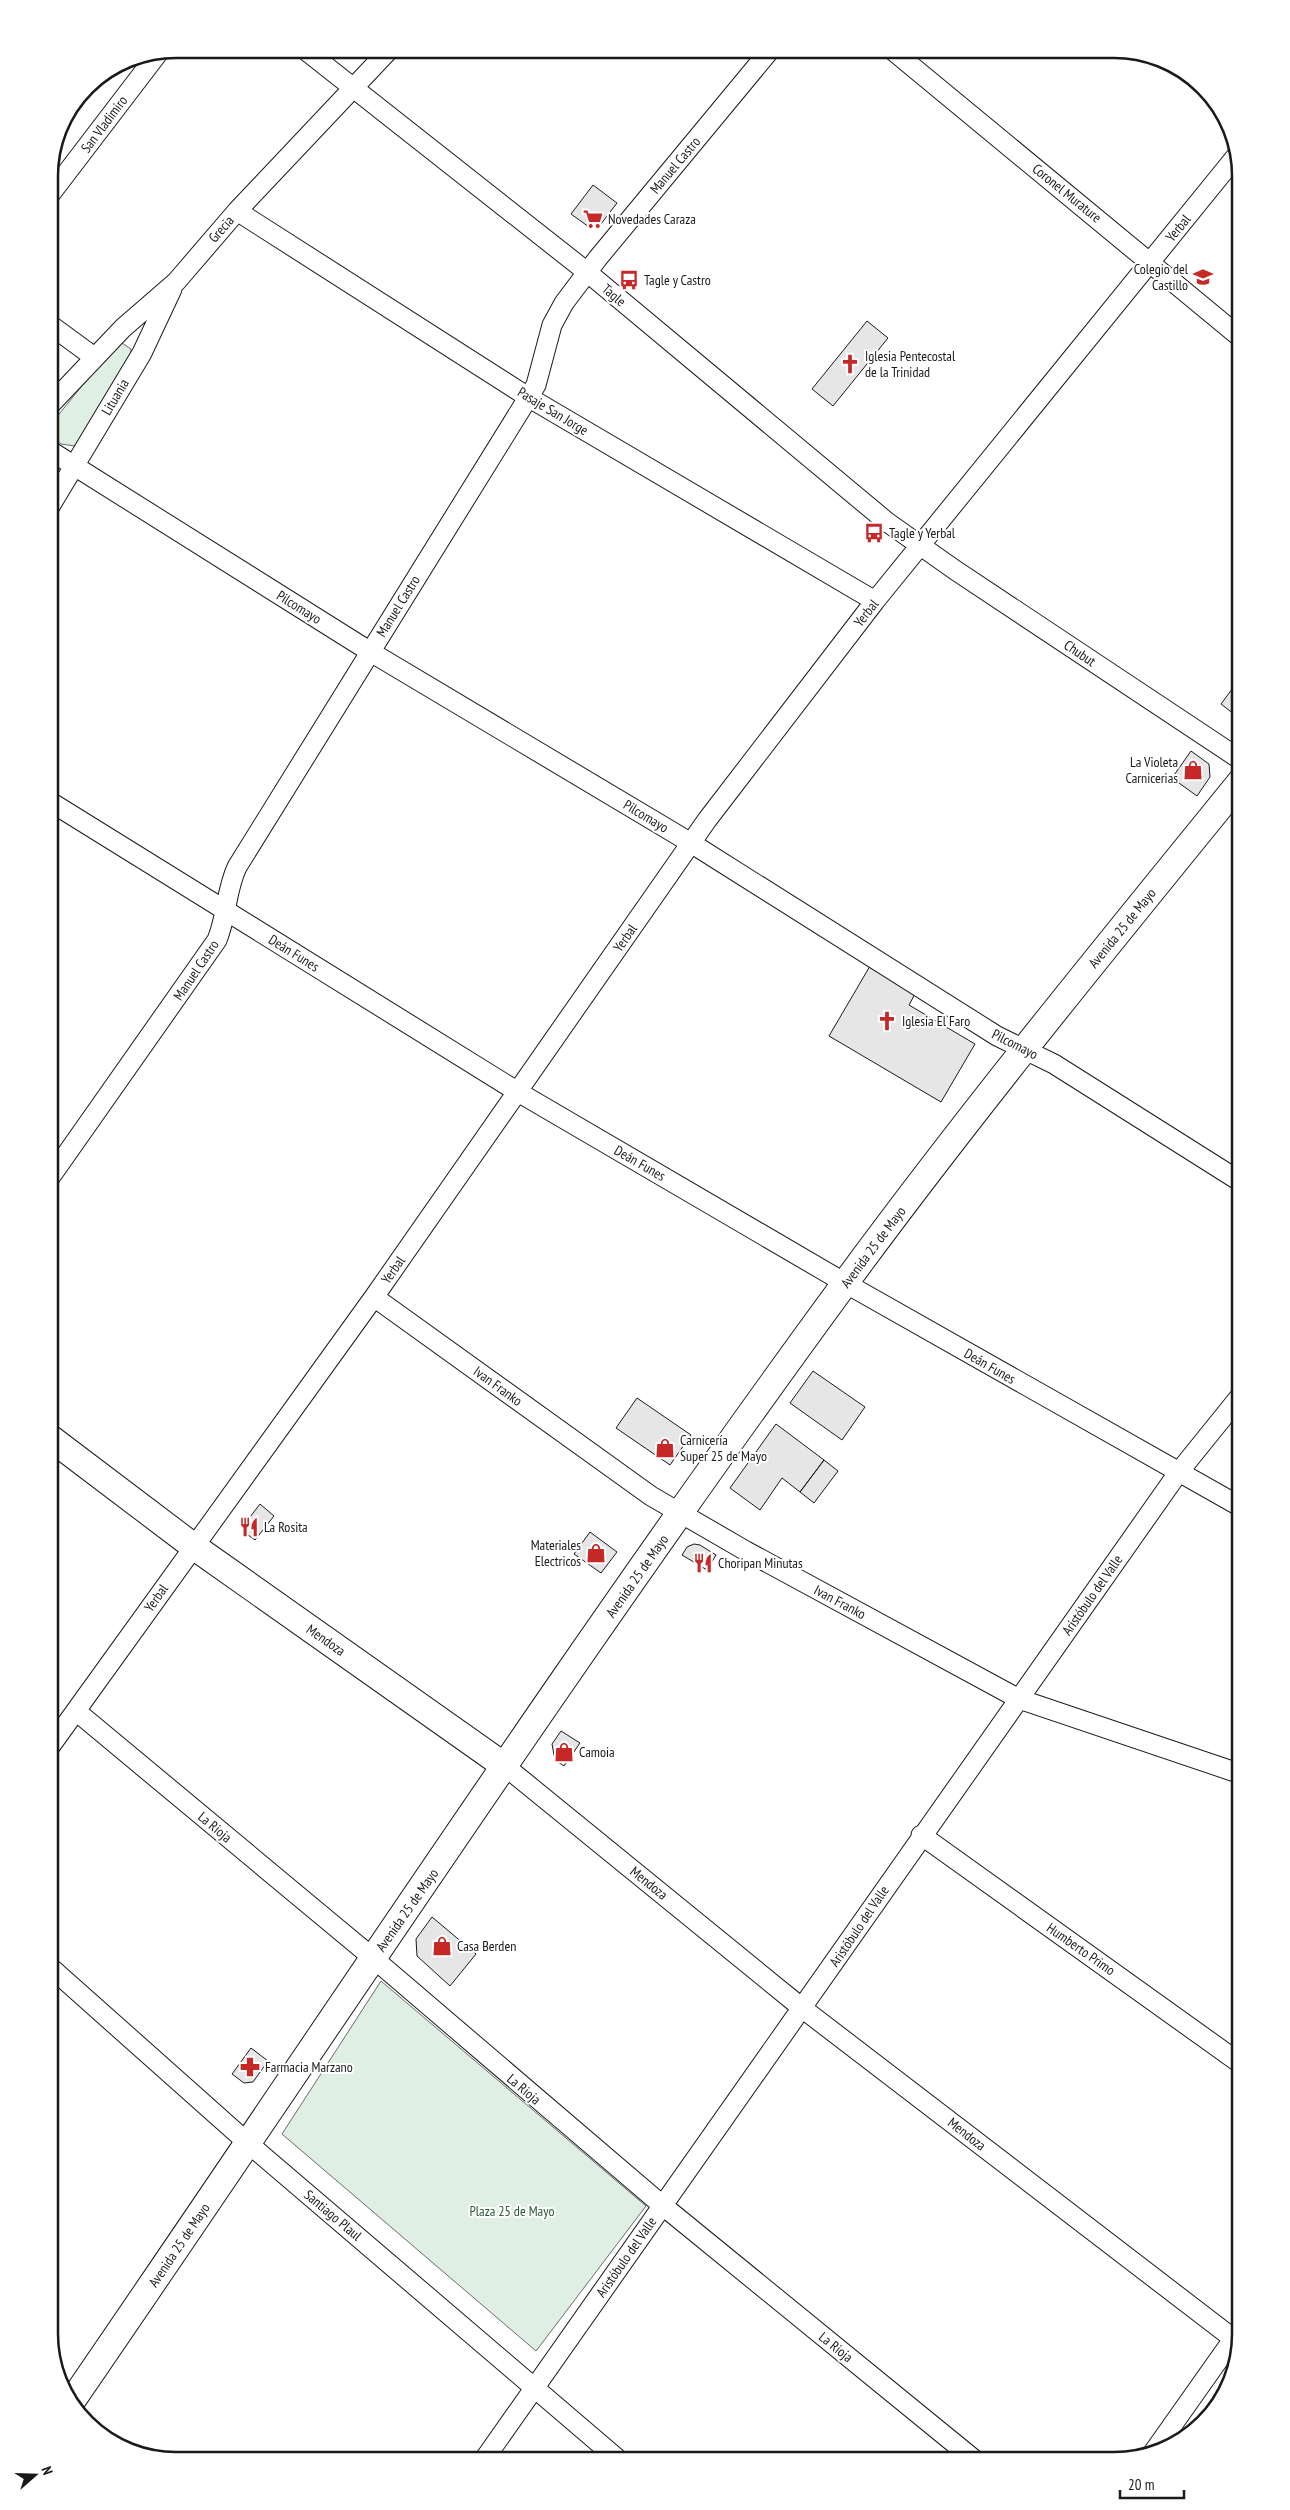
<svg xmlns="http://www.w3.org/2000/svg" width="1290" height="2510" viewBox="0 0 1290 2510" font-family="'PT Sans Narrow',sans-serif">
  <rect width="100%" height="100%" fill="#fff"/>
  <path fill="#e0efe3" stroke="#6a6a6a" d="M122,343L131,349V358L80,440L75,446L61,444L51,437L49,431L51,424L115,345Z
    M381,1981L646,2206L536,2351L282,2134Z"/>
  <path fill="#e6e6e6" stroke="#1a1a1a" d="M593,185L617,203L601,224L589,227L571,214Z
    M867,321L888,338L833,406L812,389Z
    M1238,681L1241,683V715L1239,718L1221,704Z
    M1191,751L1209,764L1210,777L1197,796L1172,778Z
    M870,966L916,992L909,1005L975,1044L941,1102L829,1036Z
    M813,1371L865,1407L842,1440L790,1403Z
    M637,1398L691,1435L670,1465L616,1428Z
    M776,1424L824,1460L800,1492L782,1478L760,1510L730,1488Z
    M824,1460L838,1471L814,1503L800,1492Z
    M260,1504L274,1516L255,1540L244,1532L243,1526Z
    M590,1532L617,1552L601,1573L574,1554Z
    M694,1544L700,1545L716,1555L707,1570L682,1555L687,1547Z
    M561,1731L580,1743L564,1766L555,1760L552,1744Z
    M432,1917L476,1954L450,1986L417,1956L416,1939Z
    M251,2048L268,2061L253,2082L244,2083L232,2074Z"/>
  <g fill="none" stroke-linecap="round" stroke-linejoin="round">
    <defs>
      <path id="street" d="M304,49L587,272L887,522L955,570L1241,760
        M891,49L1241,338
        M49,196L159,52
        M237,211L528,397L875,601
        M49,324L94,357
        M49,406L123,328L176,282L237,211L390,49
        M49,450L369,651L691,843L997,1036L1054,1064L1241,1182
        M49,508L142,353L172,289
        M49,801L518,1092L845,1283L1241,1507
        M49,1179L217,940C227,916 226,890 237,867L536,385L552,325L564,303L598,258L771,49
        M374,1297L651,1496L746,1551L1019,1699L1241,1774
        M76,1711L373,1958L662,2205L976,2461
        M49,1748L374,1297L707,820L875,601L1237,155
        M506,1767L802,2008L1239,2343
        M921,1835L1241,2064
        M49,1966L249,2144L620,2461
        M1152,2454L1241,2328
        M483,2461L1178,1473L1241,1395"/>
      <path id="secondary" d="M49,1437L193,1546L506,1767
        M72,2401C328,2028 576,1650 843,1286C970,1113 1106,947 1241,781"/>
    </defs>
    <use href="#street" stroke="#1a1a1a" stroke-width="21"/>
    <use href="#secondary" stroke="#1a1a1a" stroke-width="28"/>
    <use href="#street" stroke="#fff" stroke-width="19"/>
    <use href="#secondary" stroke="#fff" stroke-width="26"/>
  </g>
  <defs>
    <symbol id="supermarket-bare" viewBox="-9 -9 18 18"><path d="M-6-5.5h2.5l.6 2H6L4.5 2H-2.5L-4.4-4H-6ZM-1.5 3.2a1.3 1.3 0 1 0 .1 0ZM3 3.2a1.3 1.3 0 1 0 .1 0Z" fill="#c62828" stroke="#fff" stroke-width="2.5" paint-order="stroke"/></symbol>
    <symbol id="school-bare" viewBox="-9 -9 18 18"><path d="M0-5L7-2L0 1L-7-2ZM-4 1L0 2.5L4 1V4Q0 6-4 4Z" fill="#c62828" stroke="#fff" stroke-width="2.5" paint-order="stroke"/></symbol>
    <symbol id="bus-bare" viewBox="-9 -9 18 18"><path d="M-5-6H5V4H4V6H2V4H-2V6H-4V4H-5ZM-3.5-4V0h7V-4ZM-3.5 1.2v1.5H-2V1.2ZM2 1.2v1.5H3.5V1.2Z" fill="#c62828" stroke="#fff" stroke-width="2.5" paint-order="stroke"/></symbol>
    <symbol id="church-bare" viewBox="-9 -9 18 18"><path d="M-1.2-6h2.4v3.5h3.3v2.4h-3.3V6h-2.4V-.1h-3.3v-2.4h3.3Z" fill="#c62828" stroke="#fff" stroke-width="2.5" paint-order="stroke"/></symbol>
    <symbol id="shop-bare" viewBox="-9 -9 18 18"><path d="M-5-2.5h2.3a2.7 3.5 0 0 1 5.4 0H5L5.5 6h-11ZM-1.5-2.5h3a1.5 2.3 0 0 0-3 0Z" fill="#c62828" stroke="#fff" stroke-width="2.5" paint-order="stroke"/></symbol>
    <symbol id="restaurant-bare" viewBox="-9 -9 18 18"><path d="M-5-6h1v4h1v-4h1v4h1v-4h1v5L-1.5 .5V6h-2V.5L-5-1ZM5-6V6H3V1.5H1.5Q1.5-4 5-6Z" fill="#c62828" stroke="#fff" stroke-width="2.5" paint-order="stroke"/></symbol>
    <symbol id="pharmacy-bare" viewBox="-9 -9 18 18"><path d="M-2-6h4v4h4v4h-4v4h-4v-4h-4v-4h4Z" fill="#c62828" stroke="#fff" stroke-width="2.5" paint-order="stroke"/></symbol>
  </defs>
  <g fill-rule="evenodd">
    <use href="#supermarket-bare" x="579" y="205" width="28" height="28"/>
    <use href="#school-bare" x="1189" y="263" width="28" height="28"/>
    <use href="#bus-bare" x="615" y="266" width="28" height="28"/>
    <use href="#church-bare" x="836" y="350" width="28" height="28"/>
    <use href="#bus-bare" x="860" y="519" width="28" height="28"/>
    <use href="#shop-bare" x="1179" y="756" width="28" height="28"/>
    <use href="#church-bare" x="873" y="1007" width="28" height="28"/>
    <use href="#shop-bare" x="651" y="1434" width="28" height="28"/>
    <use href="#restaurant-bare" x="235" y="1513" width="28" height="28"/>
    <use href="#shop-bare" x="582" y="1539" width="28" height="28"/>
    <use href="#restaurant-bare" x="689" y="1549" width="28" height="28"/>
    <use href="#shop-bare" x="550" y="1738" width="28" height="28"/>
    <use href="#shop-bare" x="428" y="1932" width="28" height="28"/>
    <use href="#pharmacy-bare" x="236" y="2053" width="28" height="28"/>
  </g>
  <g text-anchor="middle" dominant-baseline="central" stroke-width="4" stroke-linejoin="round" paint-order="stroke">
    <g font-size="14" fill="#1a1a1a" stroke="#fff">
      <text transform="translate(104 124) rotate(-53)">San Vladimiro</text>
      <text transform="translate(675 165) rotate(-50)">Manuel Castro</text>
      <text transform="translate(1067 193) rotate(39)">Coronel Murature</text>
      <text transform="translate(1178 228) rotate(-51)">Yerbal</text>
      <text transform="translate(221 229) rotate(-49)">Grecia</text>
      <text transform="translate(614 295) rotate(40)">Tagle</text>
      <text transform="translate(115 397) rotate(-59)">Lituania</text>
      <text transform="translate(553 411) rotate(31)">Pasaje San Jorge</text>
      <text transform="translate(398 606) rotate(-58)">Manuel Castro</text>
      <text transform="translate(299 607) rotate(32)">Pilcomayo</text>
      <text transform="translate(866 613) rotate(-52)">Yerbal</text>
      <text transform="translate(1080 653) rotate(34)">Chubut</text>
      <text transform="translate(646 816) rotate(31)">Pilcomayo</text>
      <text transform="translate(1122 928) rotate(-51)">Avenida 25 de Mayo</text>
      <text transform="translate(625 938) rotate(-55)">Yerbal</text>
      <text transform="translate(294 953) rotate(32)">Deán Funes</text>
      <text transform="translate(196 970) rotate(-56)">Manuel Castro</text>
      <text transform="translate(1015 1044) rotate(27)">Pilcomayo</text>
      <text transform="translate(640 1163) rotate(30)">Deán Funes</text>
      <text transform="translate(873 1247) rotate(-53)">Avenida 25 de Mayo</text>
      <text transform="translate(393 1270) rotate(-55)">Yerbal</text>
      <text transform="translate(990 1366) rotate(30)">Deán Funes</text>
      <text transform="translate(498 1386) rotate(36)">Ivan Franko</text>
      <text transform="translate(637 1576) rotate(-55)">Avenida 25 de Mayo</text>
      <text transform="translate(1092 1595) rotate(-55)">Aristóbulo del Valle</text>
      <text transform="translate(156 1598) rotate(-55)">Yerbal</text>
      <text transform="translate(840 1602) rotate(28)">Ivan Franko</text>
      <text transform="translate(326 1640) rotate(35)">Mendoza</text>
      <text transform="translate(215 1827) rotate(40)">La Rioja</text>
      <text transform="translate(649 1883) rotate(39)">Mendoza</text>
      <text transform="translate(407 1910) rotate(-55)">Avenida 25 de Mayo</text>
      <text transform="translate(859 1926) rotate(-56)">Aristóbulo del Valle</text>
      <text transform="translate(1081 1949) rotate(35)">Humberto Primo</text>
      <text transform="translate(524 2089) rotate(40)">La Rioja</text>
      <text transform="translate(967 2134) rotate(38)">Mendoza</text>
      <text transform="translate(333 2215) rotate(40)">Santiago Plaul</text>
      <text transform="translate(179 2245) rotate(-56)">Avenida 25 de Mayo</text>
      <text transform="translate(626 2257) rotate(-55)">Aristóbulo del Valle</text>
      <text transform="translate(836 2347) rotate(39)">La Rioja</text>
    </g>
    <g font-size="14" fill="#1a1a1a" stroke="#fff" text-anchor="start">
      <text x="608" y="219">Novedades Caraza</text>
      <text x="1188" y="269" text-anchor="end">Colegio del<tspan x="1188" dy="16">Castillo</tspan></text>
      <text x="644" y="280">Tagle y Castro</text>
      <text x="865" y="356">Iglesia Pentecostal<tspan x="865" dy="16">de la Trinidad</tspan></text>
      <text x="889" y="533">Tagle y Yerbal</text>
      <text x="1178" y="762" text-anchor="end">La Violeta<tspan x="1178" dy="16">Carnicerias</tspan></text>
      <text x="902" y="1021">Iglesia El Faro</text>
      <text x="680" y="1440">Carnicería<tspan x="680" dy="16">Super 25 de Mayo</tspan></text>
      <text x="264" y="1527">La Rosita</text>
      <text x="581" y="1545" text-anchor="end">Materiales<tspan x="581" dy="16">Electricos</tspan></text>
      <text x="718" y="1563">Choripan Minutas</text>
      <text x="579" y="1752">Camoia</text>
      <text x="457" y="1946">Casa Berden</text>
      <text x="265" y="2067">Farmacia Marzano</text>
    </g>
    <g font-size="14" fill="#2b5a34" stroke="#fff">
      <text x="512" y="2211">Plaza 25 de Mayo</text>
    </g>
  </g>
  <path d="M0 0H1290V2510H0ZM176 58H1114A118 118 0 0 1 1232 176V2334A118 118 0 0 1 1114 2452H176A118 118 0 0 1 58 2334V176A118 118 0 0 1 176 58Z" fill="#fff" fill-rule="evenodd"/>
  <path fill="none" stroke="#1a1a1a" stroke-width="2.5" d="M176 58H1114A118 118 0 0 1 1232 176V2334A118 118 0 0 1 1114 2452H176A118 118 0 0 1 58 2334V176A118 118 0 0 1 176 58Z"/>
  <g transform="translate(35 2475) rotate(70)" stroke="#ffffff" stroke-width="4" paint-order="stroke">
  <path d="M0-4L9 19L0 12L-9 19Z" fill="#1a1a1a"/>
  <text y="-8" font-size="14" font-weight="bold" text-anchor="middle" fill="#1a1a1a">N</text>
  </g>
  <path d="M1120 2490v8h64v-8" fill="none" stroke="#1a1a1a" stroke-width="2.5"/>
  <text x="1128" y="2490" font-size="15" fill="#1a1a1a" stroke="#ffffff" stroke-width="4" paint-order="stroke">20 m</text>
</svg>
